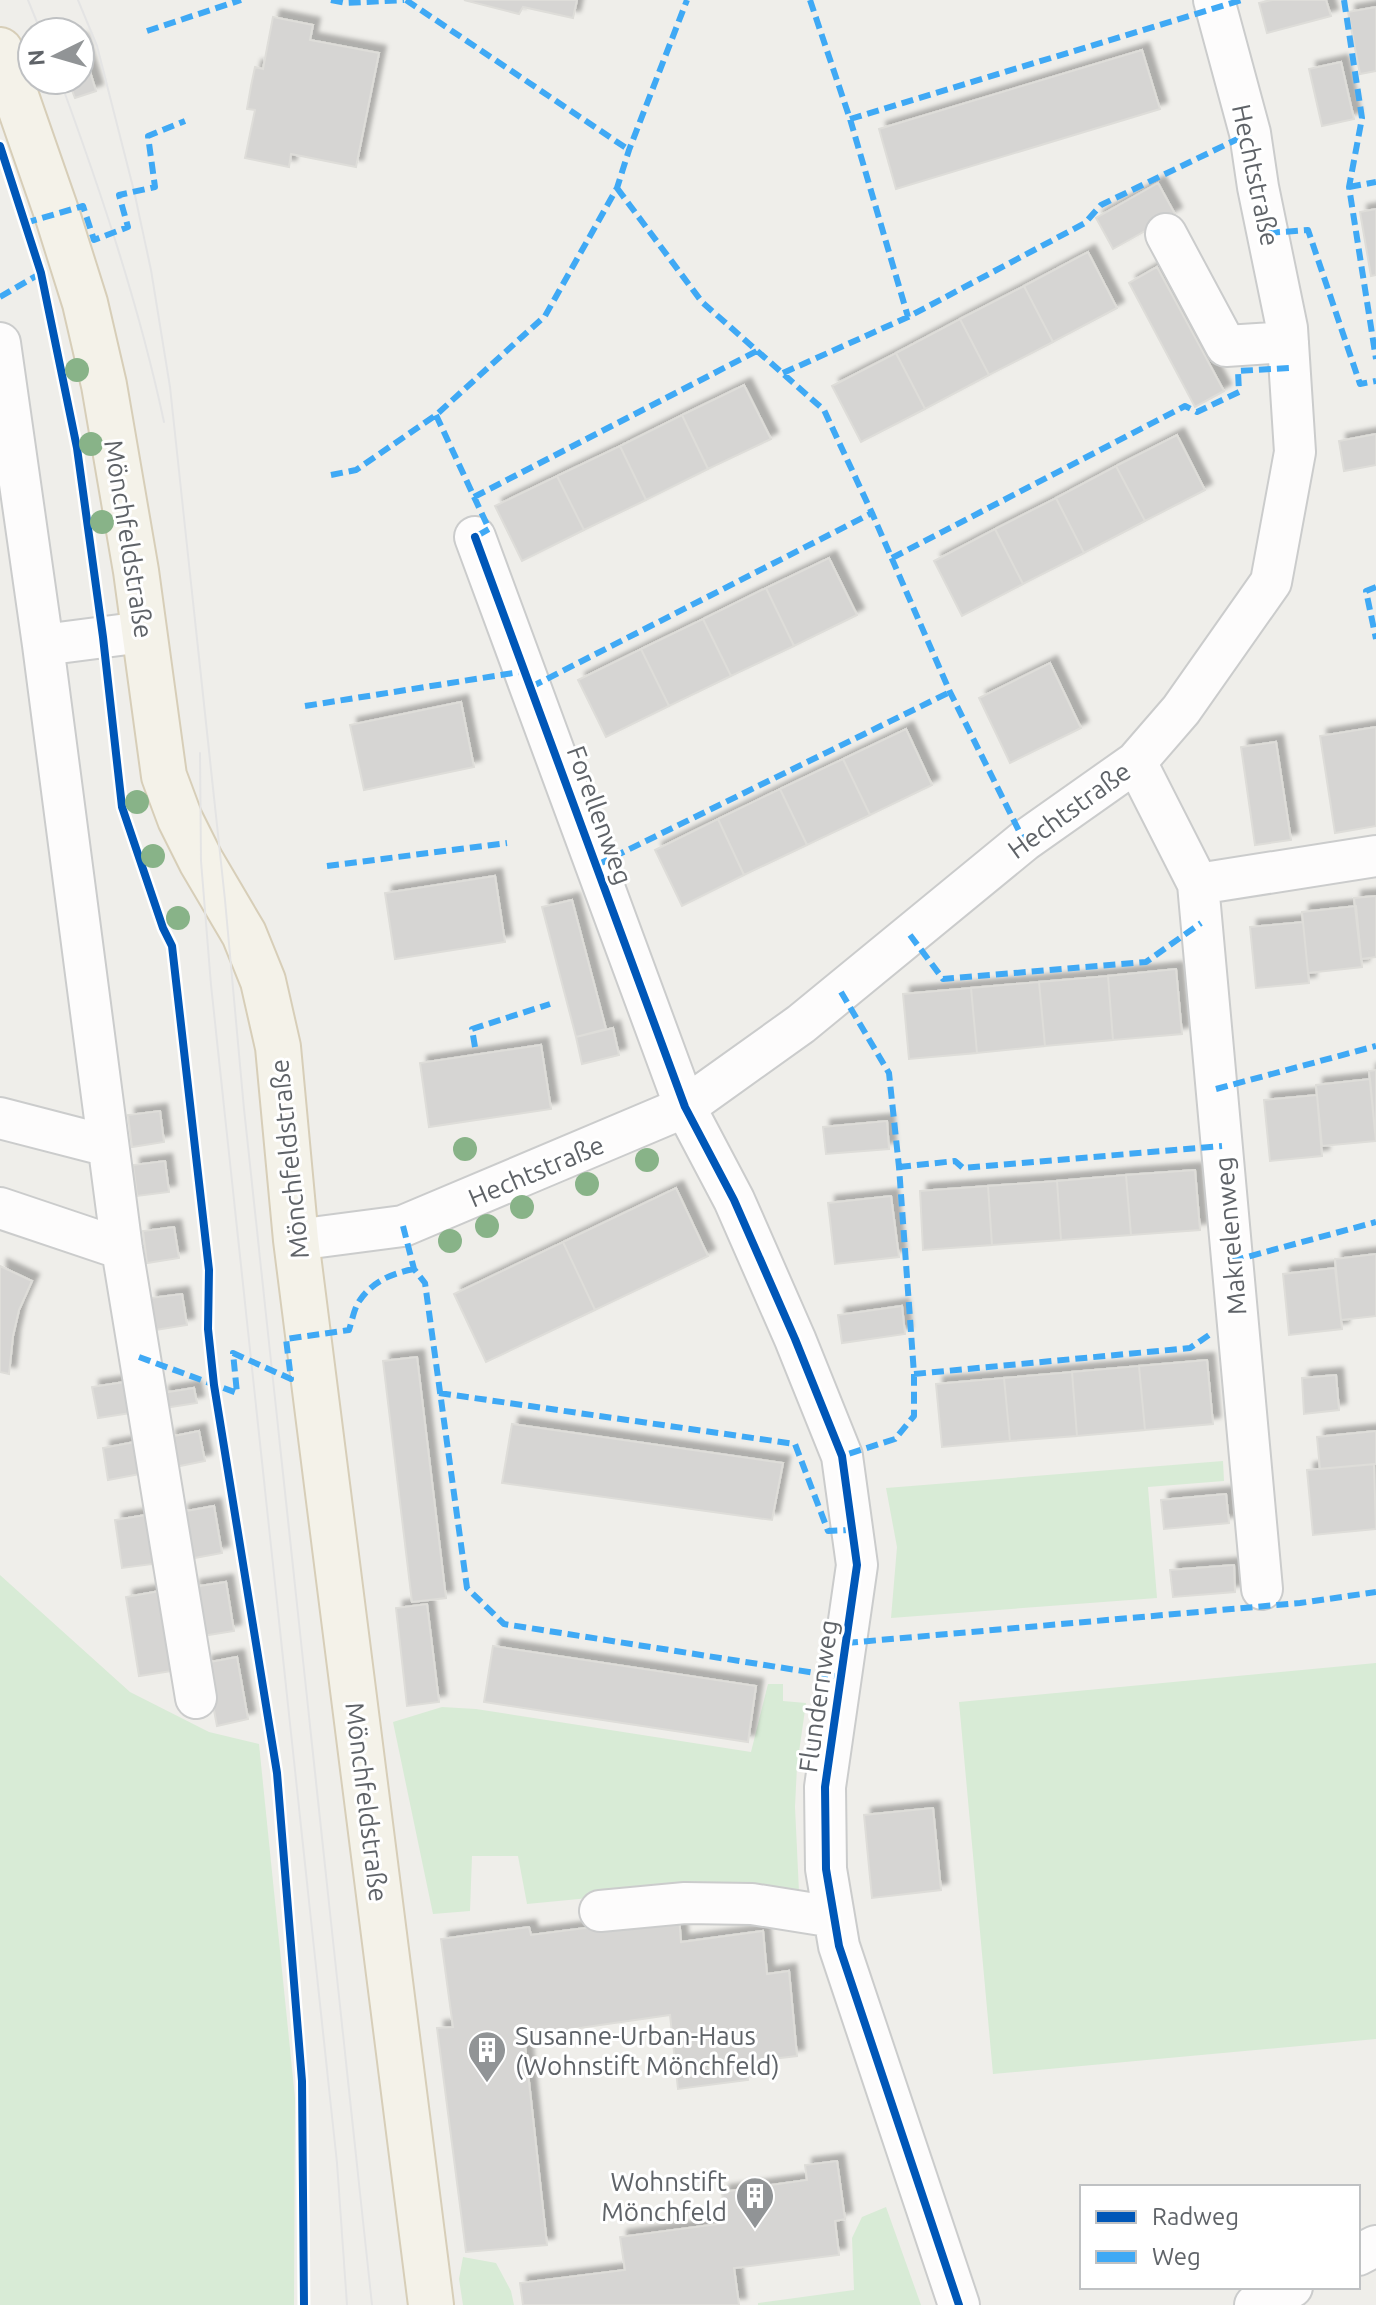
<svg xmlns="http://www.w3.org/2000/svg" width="1376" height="2305" viewBox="0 0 1376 2305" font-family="Ubuntu,sans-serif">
  <defs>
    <filter id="shadow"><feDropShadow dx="7" dy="-7" stdDeviation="2" flood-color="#0004"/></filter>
  </defs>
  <rect width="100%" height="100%" fill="#efeeea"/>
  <path fill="#d8ebd6" d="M1223,1461L1224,1481L1148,1487L1157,1598L891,1618L897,1547L886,1488Z
    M0,1575L130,1692L209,1732L259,1744L295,2098L294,2305H0Z
    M1376,1663V2039L993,2074L959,1702Z
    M768,1684H783V1701L806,1703L797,1766L795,1807L799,1892L724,1885L527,1904L518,1856H472L470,1911L433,1914L393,1722L442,1707L476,1709L751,1752Z
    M886,2207L921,2305H758V2303L854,2290L852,2238L862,2217Z
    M463,2257L496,2263L511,2291L514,2305H463L459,2279Z"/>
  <path fill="#d6d5d3" stroke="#deddd9" stroke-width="2" filter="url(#shadow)" d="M464,0H577L573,18L523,7L519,14Z
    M1272,0H1326L1331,16L1267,33L1259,3Z
    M1376,7V71L1360,74L1348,12Z
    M273,17L313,25L310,40L379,53L356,167L291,154L289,167L245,158L255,110L247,109L251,86L255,67L263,69Z
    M80,39L96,91L75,98L68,80H80Z
    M1142,50L1160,109L896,189L879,129Z
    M1341,62L1354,119L1322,126L1309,69Z
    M1158,183L1175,214L1113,249L1096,218Z
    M1376,209V275L1371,276L1360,212Z
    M1088,252L1117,308L1053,342L1024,286Z
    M1157,267L1224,391L1195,407L1129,283Z
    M1024,286L1053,342L989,375L960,319Z
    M960,319L989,375L925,409L896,353Z
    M896,353L925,409L861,442L832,386Z
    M744,385L771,439L708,469L682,415Z
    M682,415L708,469L646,500L620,446Z
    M1376,434V465L1344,471L1339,441Z
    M1177,435L1205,490L1145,521L1116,466Z
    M620,446L646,500L584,530L557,476Z
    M1116,466L1145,521L1084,553L1056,498Z
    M557,476L584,530L522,561L495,506Z
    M1056,498L1084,553L1023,584L995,529Z
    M995,529L1023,584L962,616L934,561Z
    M829,558L857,615L794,646L766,588Z
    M766,588L794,646L731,676L703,619Z
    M703,619L731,676L669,706L641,649Z
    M641,649L669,706L606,737L578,680Z
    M1050,663L1081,728L1010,763L979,698Z
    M461,702L474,767L364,790L350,725Z
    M1376,727V826L1335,833L1320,736Z
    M906,729L932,785L870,815L843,759Z
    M1276,742L1291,840L1255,845L1241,747Z
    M843,759L870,815L807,845L780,789Z
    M780,789L807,845L744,875L718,819Z
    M718,819L744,875L682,906L655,850Z
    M495,876L505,942L395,959L385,893Z
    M1376,896V957L1361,959L1354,898Z
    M572,900L606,1029L576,1037L542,907Z
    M1356,906L1362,967L1308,973L1302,912Z
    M1303,922L1309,983L1256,988L1250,927Z
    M1176,969L1182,1034L1113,1040L1108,976Z
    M1108,976L1113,1040L1045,1046L1039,982Z
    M1039,982L1045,1046L977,1053L971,988Z
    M971,988L977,1053L909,1059L903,994Z
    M613,1028L619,1055L582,1064L576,1037Z
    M541,1045L551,1109L429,1127L420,1063Z
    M1376,1070V1132H1375L1369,1071Z
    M1370,1079L1376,1141L1322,1146L1316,1085Z
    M1317,1095L1322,1156L1270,1161L1264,1100Z
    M160,1111L164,1142L132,1147L128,1115Z
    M887,1121L889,1149L826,1154L823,1127Z
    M165,1161L169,1192L137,1196L133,1165Z
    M1195,1170L1200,1230L1131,1235L1126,1175Z
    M1126,1175L1131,1235L1061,1240L1057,1181Z
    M1057,1181L1061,1240L992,1245L988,1186Z
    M988,1186L992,1245L923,1250L920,1191Z
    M676,1188L708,1256L595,1310L563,1242Z
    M891,1196L899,1257L835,1264L828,1203Z
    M174,1227L179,1258L147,1263L143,1231Z
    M563,1242L595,1310L486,1362L454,1294Z
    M1376,1254V1316L1341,1320L1335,1259Z
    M0,1266L32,1281L19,1310L13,1336L9,1374L0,1372Z
    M1335,1268L1342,1329L1289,1335L1283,1274Z
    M182,1294L187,1325L155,1330L150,1298Z
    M902,1306L905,1334L842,1343L838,1315Z
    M417,1357L446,1598L412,1602L383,1361Z
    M1207,1360L1213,1424L1145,1430L1139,1366Z
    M1139,1366L1145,1430L1077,1436L1072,1372Z
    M1072,1372L1077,1436L1010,1441L1004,1378Z
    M1336,1375L1339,1410L1304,1414L1302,1378Z
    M1004,1378L1010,1441L942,1447L936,1384Z
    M125,1382L131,1413L98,1418L92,1387Z
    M194,1388L197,1403L164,1408L162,1393Z
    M512,1424L783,1463L772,1520L502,1483Z
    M199,1431L205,1461L175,1467L169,1437Z
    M1376,1431V1464L1320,1469L1317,1437Z
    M135,1442L140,1474L108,1480L103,1448Z
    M1374,1464L1376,1529L1313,1535L1307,1470Z
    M1226,1494L1229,1523L1164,1529L1161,1500Z
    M214,1506L222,1553L189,1559L181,1512Z
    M146,1515L153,1564L122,1568L115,1520Z
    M1234,1565L1235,1592L1173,1597L1170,1570Z
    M226,1582L234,1631L202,1636L193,1587Z
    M160,1591L172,1671L139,1676L126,1597Z
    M427,1604L439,1702L407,1706L396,1608Z
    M493,1646L756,1686L748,1742L484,1702Z
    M237,1657L248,1719L217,1726L205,1663Z
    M933,1808L941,1890L872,1898L864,1815Z
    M679,1916L681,1942L763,1931L767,1974L789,1971L797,2056L745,2062L748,2080L678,2089L670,2015L524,2036L547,2245L466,2252L437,2028L453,2027L441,1939L529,1927L531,1935Z
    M837,2161L845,2219L835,2221L839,2255L734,2268L739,2305H523L520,2283L625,2270L620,2237L726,2223L722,2192L807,2180L805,2165Z"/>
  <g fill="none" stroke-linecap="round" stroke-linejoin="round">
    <defs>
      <path id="minor" d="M1166,234L1226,346L1288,342
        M0,343L43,645
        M475,537L685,1107L734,1200L795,1339L842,1456L857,1565L825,1787L826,1869L839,1946L959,2305
        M143,632L43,645L122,1249L196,1698
        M1136,762L1198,884L1262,1589
        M1198,884L1376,856
        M0,1118L108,1146
        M0,1208L122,1249
        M296,1240L403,1226L685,1107L801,1024L1024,841L1136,762L1181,710L1271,582L1295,452L1287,328L1258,187L1250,133L1214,0
        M600,1911L685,1903L752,1904L834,1917
        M1358,2255L1376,2246
        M1255,2305L1292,2287"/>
      <path id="major" d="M0,50L57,214L85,303L104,385L136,571L164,776L180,819L201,861L244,934L263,981L278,1047L296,1240L431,2305"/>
    </defs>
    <use href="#minor" stroke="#cbcccc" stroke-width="44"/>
    <use href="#major" stroke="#d7ceb8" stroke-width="48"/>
    <use href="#minor" stroke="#fdfcfc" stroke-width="40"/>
    <use href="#major" stroke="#f4f2e9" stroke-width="44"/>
    <path stroke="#e4e4e4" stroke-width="2" d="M28,0L41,32
      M78,0L97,46L134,191L151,270L170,387L225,900L244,1109L372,2305
      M60,80C101,192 139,305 164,422
      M200,753L201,861L211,985L337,2163L347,2305"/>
    <path stroke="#3fa9f5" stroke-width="6" stroke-dasharray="12 6" stroke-linecap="butt" d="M331,0L346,3L404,0
      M406,0L629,150
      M810,0L850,119L908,317
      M1344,0L1362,118L1349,187L1376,359
      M147,31L241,0
      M850,119L1242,0
      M1349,187L1376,182
      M617,188L702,302L824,410L872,513L950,692L1024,841
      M25,223L83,206L94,240L128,227L119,195L155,187L148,136L185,121
      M1268,233L1308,230L1360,384L1376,381
      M0,297L41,273
      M783,373L908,317L1085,223L1101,205L1250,133
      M436,415L489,529L475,537
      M331,475L356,470L436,415L545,316L617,188L629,150L687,0
      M474,497L757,351
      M892,558L1185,406L1197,412L1239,392L1238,371L1289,368
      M1376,587L1366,591L1376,639
      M531,687L872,513
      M305,706L526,671
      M597,865L950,692
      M327,866L507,843
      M910,935L943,979L1146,962L1201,923
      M841,992L889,1073L899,1167L914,1374V1416L895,1439L842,1456
      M475,1047L472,1029L550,1004
      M1216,1089L1376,1046
      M899,1167L955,1161L963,1168L1222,1146
      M403,1226L414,1269L425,1283L467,1588L504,1624L841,1677
      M1232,1261L1376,1222
      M139,1357L237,1393L233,1353L291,1379L286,1339L349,1330C352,1321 354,1308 360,1300C373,1281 393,1273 414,1269
      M914,1374L1190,1348L1209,1335
      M439,1393L795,1444L828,1531L852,1530
      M846,1643L1300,1603L1376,1592"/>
    <defs>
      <path id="cycleway" d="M0,146L41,273L77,448L103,637L122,807L163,928L172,946L209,1270L208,1329L214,1385L277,1773L302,2081L304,2305
        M475,537L685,1107L734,1200L795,1339L842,1456L857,1565L825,1787L826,1869L839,1946L959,2305"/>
    </defs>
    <use href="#cycleway" stroke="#fff" stroke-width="13"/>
    <use href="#cycleway" stroke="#0057b8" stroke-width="8"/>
  </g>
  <g fill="#88b388">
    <circle cx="77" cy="370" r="12"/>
    <circle cx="91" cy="444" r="12"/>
    <circle cx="102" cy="522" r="12"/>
    <circle cx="137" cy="802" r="12"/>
    <circle cx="153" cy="856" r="12"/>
    <circle cx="178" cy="918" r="12"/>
    <circle cx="465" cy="1149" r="12"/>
    <circle cx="647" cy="1160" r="12"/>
    <circle cx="587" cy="1184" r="12"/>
    <circle cx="522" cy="1207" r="12"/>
    <circle cx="487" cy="1226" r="12"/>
    <circle cx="450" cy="1241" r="12"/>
  </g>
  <defs>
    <symbol id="building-pin" viewBox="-11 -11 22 30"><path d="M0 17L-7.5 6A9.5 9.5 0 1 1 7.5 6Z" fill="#919496" stroke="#fff"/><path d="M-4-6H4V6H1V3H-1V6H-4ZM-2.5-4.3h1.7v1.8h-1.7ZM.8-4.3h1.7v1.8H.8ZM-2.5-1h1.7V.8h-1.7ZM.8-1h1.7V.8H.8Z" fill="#fff"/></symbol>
  </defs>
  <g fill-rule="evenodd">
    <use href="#building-pin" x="465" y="2028" width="44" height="60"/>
    <use href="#building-pin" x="733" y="2174" width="44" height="60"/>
  </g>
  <g text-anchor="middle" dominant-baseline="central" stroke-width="6" stroke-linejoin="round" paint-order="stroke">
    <g font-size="26" fill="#5f6368" stroke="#fff">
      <text transform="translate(1256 175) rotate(78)">Hechtstraße</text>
      <text transform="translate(129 539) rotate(81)">Mönchfeldstraße</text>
      <text transform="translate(1069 810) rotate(-36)">Hechtstraße</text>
      <text transform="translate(600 815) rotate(70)">Forellenweg</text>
      <text transform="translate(289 1159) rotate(-96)">Mönchfeldstraße</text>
      <text transform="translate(536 1171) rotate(-23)">Hechtstraße</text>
      <text transform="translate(1230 1236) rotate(-95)">Makrelenweg</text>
      <text transform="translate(818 1696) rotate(-82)">Flundernweg</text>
      <text transform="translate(367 1802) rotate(83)">Mönchfeldstraße</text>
    </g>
    <g font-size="26" fill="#5f6368" stroke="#fff" text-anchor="start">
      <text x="515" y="2035">Susanne-Urban-Haus<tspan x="515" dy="30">(Wohnstift Mönchfeld)</tspan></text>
      <text x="727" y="2181" text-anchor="end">Wohnstift<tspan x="727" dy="30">Mönchfeld</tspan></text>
    </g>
  </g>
  <rect x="1080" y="2185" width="280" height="104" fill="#ffffff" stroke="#bfc1c3" stroke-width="2"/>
  <rect x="1096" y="2211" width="40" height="12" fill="#0057b8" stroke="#bfc1c3" stroke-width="2"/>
  <text x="1152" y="2225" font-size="24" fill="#5f6368">Radweg</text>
  <rect x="1096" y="2251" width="40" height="12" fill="#3fa9f5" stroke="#bfc1c3" stroke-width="2"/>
  <text x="1152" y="2265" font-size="24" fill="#5f6368">Weg</text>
  <g transform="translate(56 56) rotate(265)"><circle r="38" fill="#ffffff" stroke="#bfc1c3" stroke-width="2"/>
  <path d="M0-6L14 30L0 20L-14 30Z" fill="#919496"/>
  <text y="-12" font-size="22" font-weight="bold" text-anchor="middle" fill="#5f6368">N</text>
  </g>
</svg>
